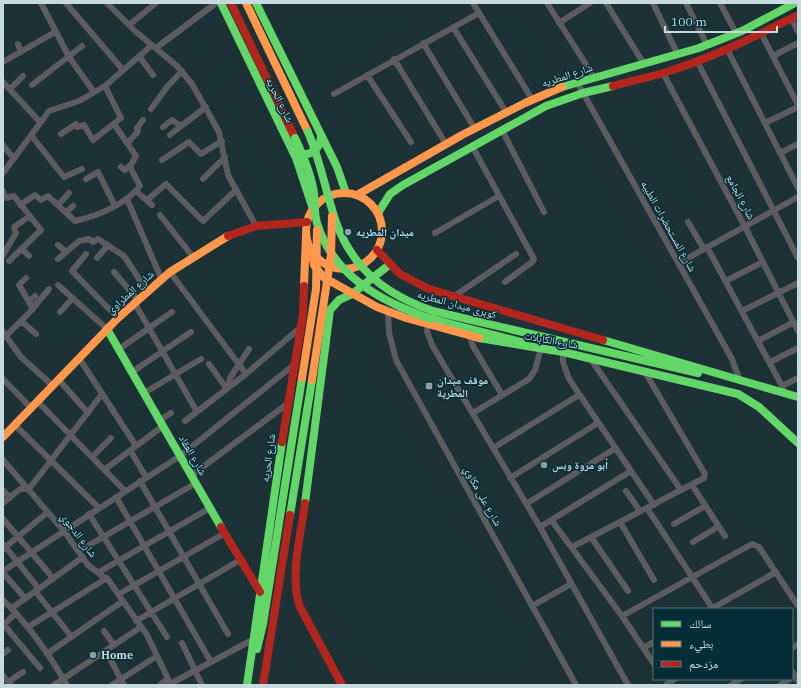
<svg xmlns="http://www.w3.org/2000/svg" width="801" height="688" viewBox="0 0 801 688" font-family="'IBM Plex Serif','Noto Naskh Arabic',serif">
  <rect width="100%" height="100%" fill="#1d3237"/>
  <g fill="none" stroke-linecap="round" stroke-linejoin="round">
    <path stroke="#5e5c5e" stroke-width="6" d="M41,3L69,57L94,92
      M66,3L123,70
      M107,3L135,31L177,66L192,84L219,132L228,175L256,226
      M473,3L532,99
      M547,3L594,77
      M606,3L644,64
      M653,3L678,55
      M686,3L707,45
      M720,3L736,33
      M791,18L798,32
      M559,23L590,3
      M129,25L156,3
      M453,27L506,112
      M761,33L798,105
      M423,43L475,129
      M18,44L21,52
      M156,48L216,3
      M727,49L798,188
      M139,56L153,75
      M773,56L798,43
      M394,59L446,144
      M697,61L798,258
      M3,62L55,32
      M663,73L745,227L798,331
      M367,75L411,142
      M3,82L40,122
      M577,82L732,359L740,381
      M32,85L82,46
      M10,89L23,76
      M334,94L479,13
      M151,109L167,87L182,71
      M765,123L798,107
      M163,127L172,120L181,126L206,107
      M502,130L544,212
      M61,134L76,124L77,127L84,125L93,140L121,118L105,86
      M31,135L64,177L82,169
      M170,135L181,126
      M128,143L138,131L137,128L143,120
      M3,145L14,159
      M472,146L534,259L532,262L505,282
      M780,153L798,144
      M162,160L189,142L201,154L222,141
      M121,167L125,170L130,165
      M3,173L49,111L79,101L105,86L152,45
      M86,179L98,172L115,206
      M203,179L225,157
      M3,191L5,198
      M136,191L152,205
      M5,198L14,196L41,230L9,261
      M127,199L161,278
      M147,200L166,184L203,221L236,190
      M20,205L35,195L41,200L48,196L75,221C98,216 126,204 140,186L130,167L136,156L114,124
      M58,205L69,193
      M66,212L73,206
      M160,215L193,257
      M688,222L704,249
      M435,233L499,196
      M58,245L66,252
      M707,247L782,386
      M22,249L29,256
      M86,254L72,271L118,318
      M3,255L16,233L14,227L30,216
      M97,258L108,245
      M58,259L79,241L89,239L93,242L98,239L124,256L147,291
      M679,263L798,197
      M114,272L137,299
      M170,272L246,374
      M726,281L763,262
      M58,285L107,329
      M453,297L516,254
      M29,302L35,296
      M134,302L197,412
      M33,308L49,289
      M388,311L389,333L396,360L576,685
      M742,311L798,283
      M60,312L73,298
      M21,321L36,334
      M428,325L427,331L432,345L540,527L628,685
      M3,332L21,357L53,386
      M5,337L33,309L19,285L26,278
      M470,337L473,346L502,395
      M758,341L794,322
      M119,349L172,312
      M563,352V362L569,379L654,505
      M79,358L136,446
      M590,358L681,490
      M770,362L798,348
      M209,364L227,389
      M132,372L191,332
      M3,379L31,408
      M59,380L88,413
      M228,388L230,378L249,349
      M783,389L782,386L798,378
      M144,393L201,359
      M38,402L125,491
      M473,413L529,379L535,370L541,348
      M160,420L171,413
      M185,421L246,374L301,327
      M15,425L99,508
      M493,448L579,395
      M130,450L146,477
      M92,457L111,438
      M3,460L64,531L88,565L109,581L147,635L171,685
      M104,470L163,426
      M192,475L287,404
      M510,478L598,423
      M140,481L228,634
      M692,485L725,536
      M3,490L10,498
      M626,491L640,511
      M116,497L211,662
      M3,503L20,489H29L102,394
      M526,504L616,448
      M647,508L713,609
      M89,514L167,637
      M3,519L53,578
      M552,521L622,616L654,664
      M620,522L654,580
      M674,524L705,506
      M540,527L631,471
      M591,537L628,591
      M693,542L719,526
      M4,545L39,589
      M572,547L704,478L705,474L645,372
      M3,549L48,512
      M79,551L196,483
      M3,571L180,456L295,364
      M99,572L210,508
      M3,573L25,598
      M35,591L71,636
      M119,594L225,533
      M3,600C29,625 49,654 67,685
      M532,606L571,584
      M12,608L83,557
      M711,609L776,572
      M622,616L752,544L759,547L798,606
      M136,621L240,560
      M3,625L16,613
      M4,625L40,668
      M28,627L107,578
      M104,631L114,645
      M182,643L202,685
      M643,648L654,642
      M792,648L798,644
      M106,651L124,685
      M48,653L123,601
      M3,654L8,650
      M792,671L798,681
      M3,676L11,685
      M8,682L23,672
      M170,684L254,639
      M667,684L675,679
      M54,685L141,627
      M112,685L157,656
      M160,685L168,679
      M731,685L741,679
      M780,685L790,679"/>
    <path stroke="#63d668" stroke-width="8" d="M221,3L296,158L313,209
      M256,3L337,167L346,193
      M562,87L699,48L742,31L795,3
      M297,153C311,157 320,150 321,136
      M378,213L390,194L403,185L546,106L583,93L613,86
      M433,311L698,373
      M431,319L521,342
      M107,329L221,527
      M479,338L563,352L738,394L759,407L798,443
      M603,340L798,397
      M305,503L330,310L339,300L352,294L389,265
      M290,515L312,380
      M257,649L263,624L302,378
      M247,685L282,442"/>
    <path stroke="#ff974d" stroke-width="8" d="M246,3L308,132
      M306 231a38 38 0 1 1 76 0a38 38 0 1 1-76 0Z
      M357,195L462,135L525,103L562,87
      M311,248L314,265L323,277L377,307L406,318L479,338
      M304,286L306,235
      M3,437L118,318L170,272L228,236"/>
    <path stroke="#b3261e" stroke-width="8" d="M231,3L295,138
      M613,86C630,81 647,78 663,73C710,59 754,37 798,15
      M228,236L256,226L307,222
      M377,250L400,274L429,289L603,340
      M282,442L303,314L304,286
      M305,503C301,535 289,577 300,607L342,685
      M221,527L260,592
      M263,685L290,515"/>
    <path stroke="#63d668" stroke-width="8" d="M308,132C321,162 326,194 337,225C355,271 387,295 433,311
      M295,138C303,155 311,173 314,193C315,202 314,213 317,223C333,276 382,302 431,319"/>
    <path stroke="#ff974d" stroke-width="8" d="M302,378L316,289L317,230
      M312,380L331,255L332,216"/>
  </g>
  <g fill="#8b9fa5" stroke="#062e37" stroke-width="1.5">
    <circle cx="348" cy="232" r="4"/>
    <rect x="425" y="382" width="8" height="8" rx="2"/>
    <circle cx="544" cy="465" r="4"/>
    <circle cx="93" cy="655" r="4"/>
  </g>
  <g text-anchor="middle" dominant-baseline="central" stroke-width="3" stroke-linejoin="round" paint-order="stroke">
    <g font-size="11" fill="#c6dae0" stroke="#062e37">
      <text transform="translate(567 75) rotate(-18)">شارع المطريه</text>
      <text transform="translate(280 100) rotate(64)">شارع الحريه</text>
      <text transform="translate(741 197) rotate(62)">شارع الجامع</text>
      <text transform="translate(669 226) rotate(61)">شارع المستحضرات الطبيه</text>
      <text transform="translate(130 292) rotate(-42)">شارع المطراوي</text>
      <text transform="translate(457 304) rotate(15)">كوبرى ميدان المطريه</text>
      <text transform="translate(551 340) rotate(10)">شارع الكابلات</text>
      <text transform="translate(193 455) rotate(60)">شارع العقاد</text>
      <text transform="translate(268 458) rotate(-82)">شارع الحريه</text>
      <text transform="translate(483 496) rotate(61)">شارع على مكاوي</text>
      <text transform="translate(79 535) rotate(53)">شارع الدجوي</text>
    </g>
    <g font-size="11" font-weight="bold" fill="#c6dae0" stroke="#062e37" text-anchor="start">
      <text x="356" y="232">ميدان المطريه</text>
      <text x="437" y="380">موقف ميدان<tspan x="437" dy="13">المطرية</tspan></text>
      <text x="552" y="465">أبو مروة وبس</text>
      <text x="101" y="655">Home</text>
    </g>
  </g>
  <rect width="801" height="688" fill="none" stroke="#c6dae0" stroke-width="8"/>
  <rect x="653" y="608" width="140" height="72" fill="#062e37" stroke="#53737b"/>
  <rect x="661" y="621" width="20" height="6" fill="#63d668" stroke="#53737b"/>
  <text x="689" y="628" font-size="12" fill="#c6dae0">سالك</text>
  <rect x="661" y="641" width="20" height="6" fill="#ff974d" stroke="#53737b"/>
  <text x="689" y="648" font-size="12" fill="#c6dae0">بطيء</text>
  <rect x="661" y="661" width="20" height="6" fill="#b3261e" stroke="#53737b"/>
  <text x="689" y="668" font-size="12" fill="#c6dae0">مزدحم</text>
  <path d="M665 26v6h112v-6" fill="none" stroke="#c6dae0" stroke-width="2"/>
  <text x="671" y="26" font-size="12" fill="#c6dae0" stroke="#062e37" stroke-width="3" paint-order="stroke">100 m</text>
</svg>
